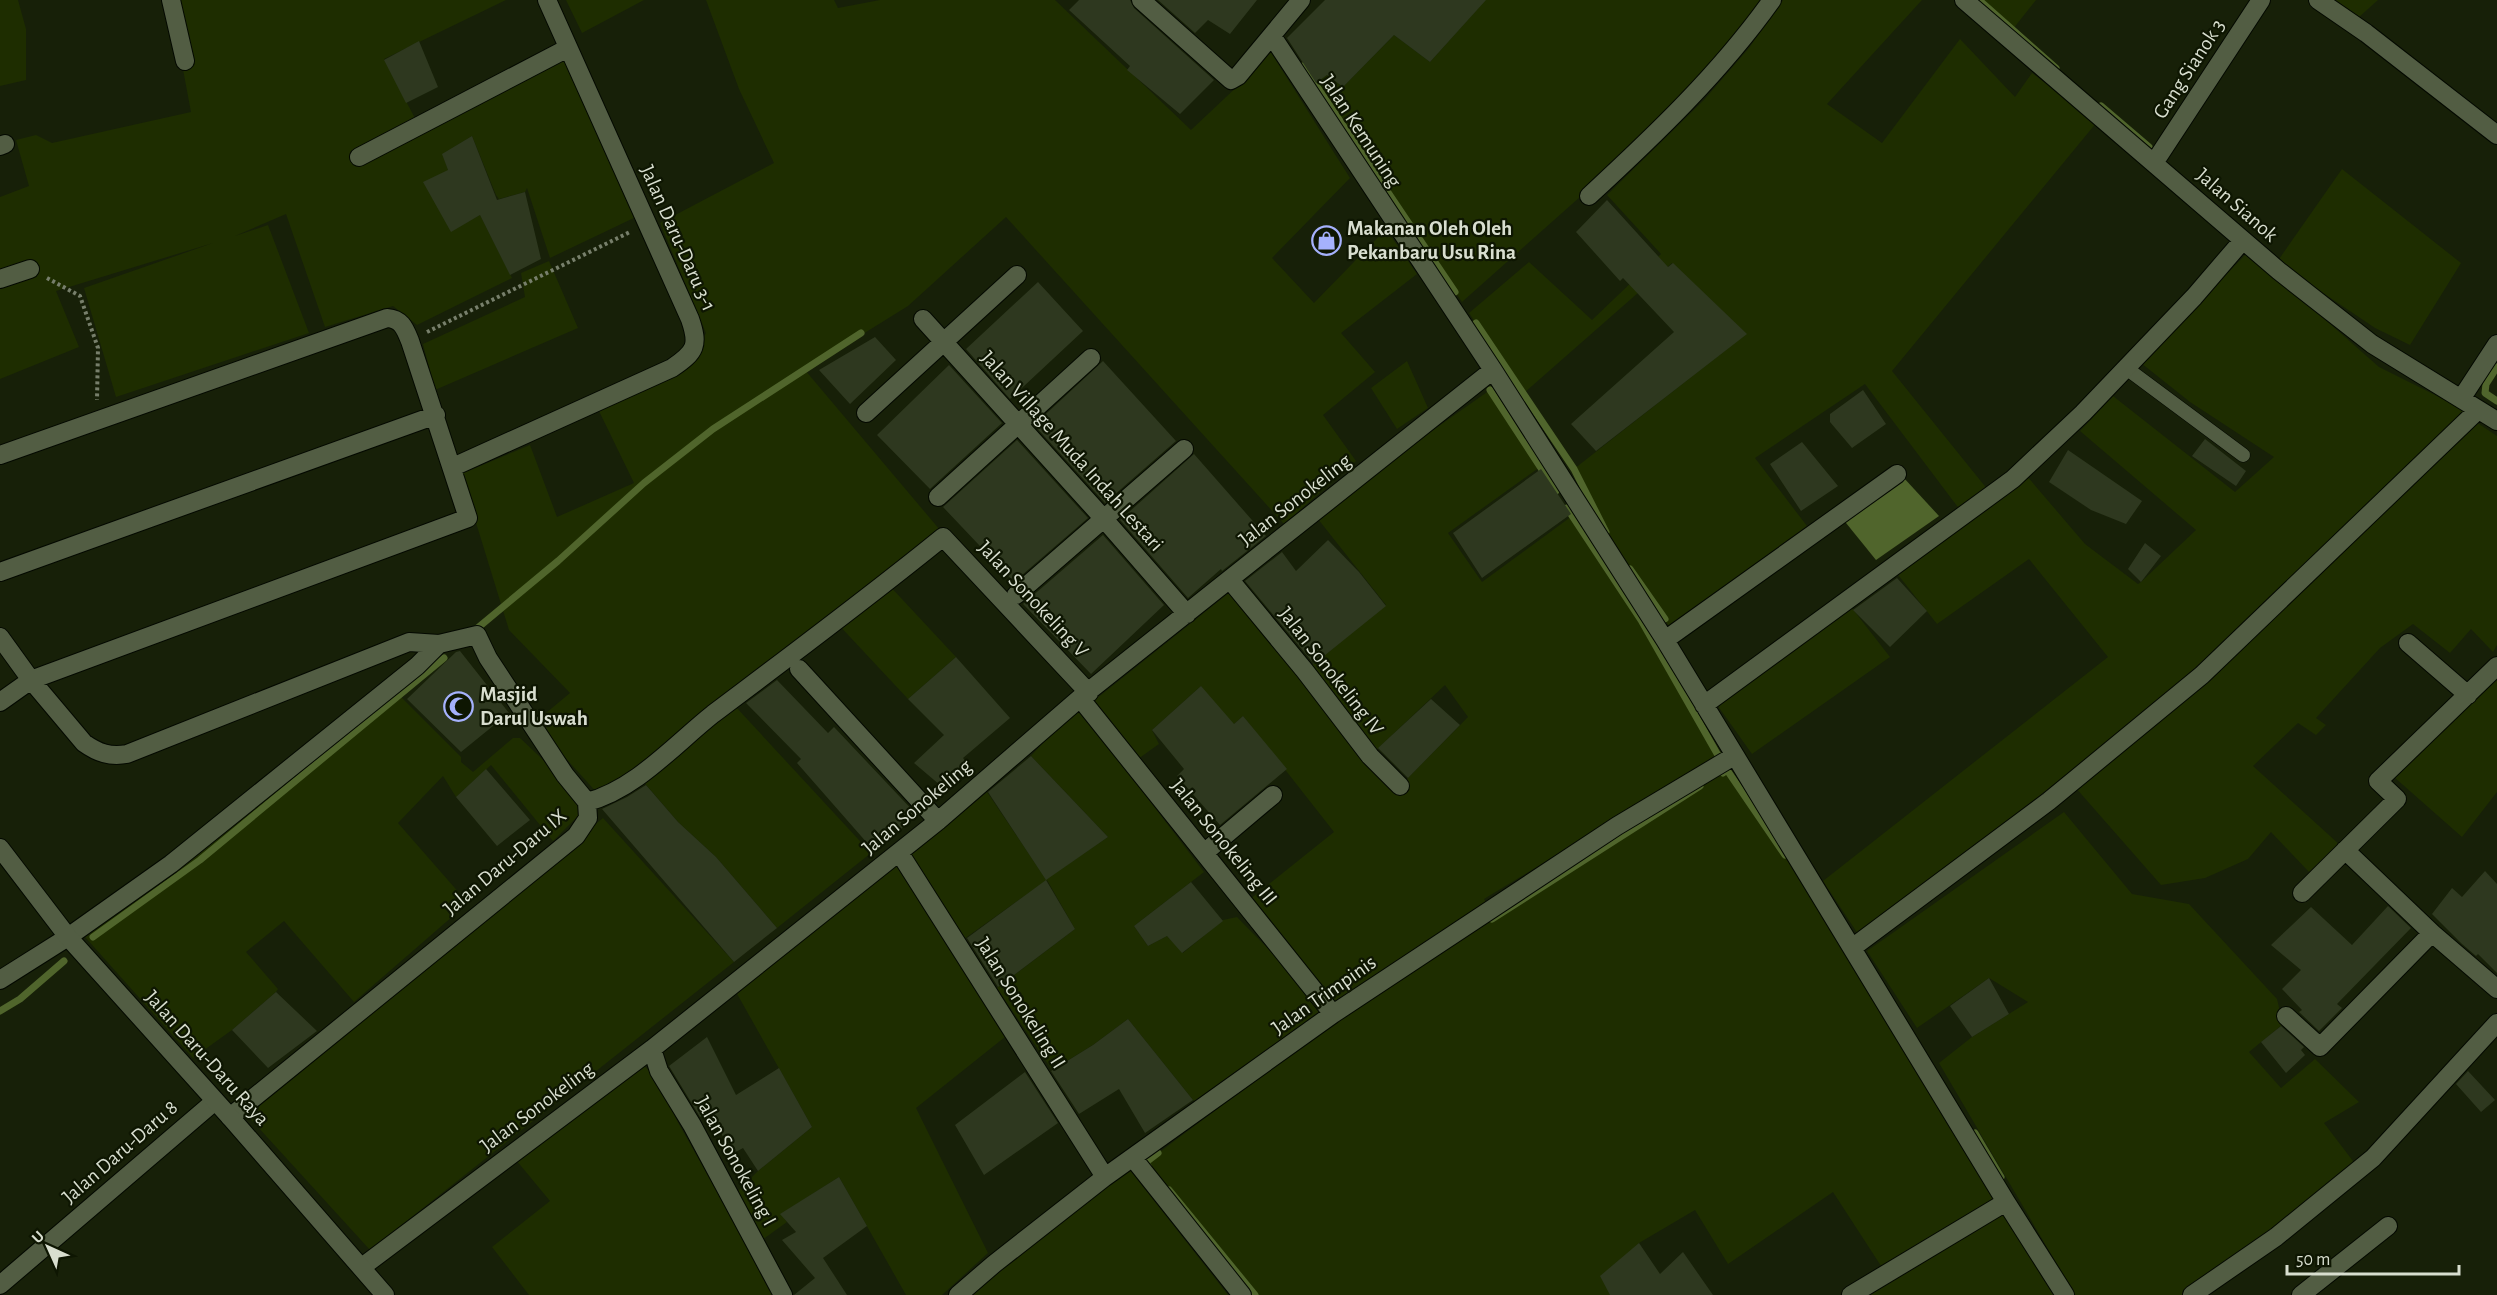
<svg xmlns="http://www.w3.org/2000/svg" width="2497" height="1295" viewBox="0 0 2497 1295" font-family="'Alegreya Sans',sans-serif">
  <rect width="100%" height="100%" fill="#172008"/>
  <path fill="#1e2d00" d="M0,0H18L26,29V80L0,86Z
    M170,0H506L384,59L419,126L565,58L638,216L550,258L527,188L525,192L499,199L496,195L472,136L443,154L448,170L451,231L480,215L512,278L417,325L393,306L325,327L286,214L235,236L268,225L309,333L116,397L84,288L213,243L56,291L79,347L0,379V197L29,186L16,140L36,135L52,143L191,112Z
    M566,0H644L582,33Z
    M706,0H834L838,8L880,0H1055L1191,130L1242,82L1265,43L1350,178L1272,258L1314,303L1386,229L1417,274L1341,333L1375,372L1323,415L1356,461L1284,524L1006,217L908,306L805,370L940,530L651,758L598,794L534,723L570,693L509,630L461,474L530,445L557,517L634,483L598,409L686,367L706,333L660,223L774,163L739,89Z
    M1474,0H1763L1686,95L1616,165L1462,302L1315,84L1327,75L1343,87L1394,35L1430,62L1480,6Z
    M1783,0H1922L1827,104L1882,143L1960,39L2015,97L2032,73L2097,122L1892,371L1988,490L1960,510L1865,384L1755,458L1807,526L1669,626L1610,540L1574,469L1746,334L1672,263L1523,394L1469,313L1529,262L1592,320L1661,254L1607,195L1704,100L1749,48Z
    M1979,0H2036L2013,29Z
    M2332,0H2378L2358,18Z
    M2342,169L2461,263L2410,345L2375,328L2277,262Z
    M2248,252L2379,367L2467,411C2374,503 2281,594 2183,679C2078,769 1967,851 1858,934L1823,881L2108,657L2029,559L1937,624L1895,571L2026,475L2085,544L2138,584L2141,582L2196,530L2080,431L2113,396L2235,492L2274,457L2190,402L2141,363Z
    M549,261L578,328L435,390L423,344L525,297L521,273Z
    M1407,361L1428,408L1397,429L1371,388Z
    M1490,390L1540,467L1448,533L1482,582L1572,516L1641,620L1719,757L1484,899L1487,904L1206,1107L1193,1100L1128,1019L1093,1045L1052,1070L997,988L1075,929L1047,880L964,939L909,857L987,792L1046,879L1108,837L1031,756L1077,706L1204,872L1134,926L1148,946L1167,936L1183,953L1223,920L1237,917L1327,1009L1244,904L1334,832L1243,716L1226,731L1201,686L1152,730L1159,744L1138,759L1091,703L1230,592L1334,722L1400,786L1468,717L1445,685L1370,756L1305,671L1386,605L1314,514Z
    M2476,422L2497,436V645L2493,652L2471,629L2450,653L2413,624L2380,648L2316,718L2326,725L2316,735L2298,723L2253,766L2340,845L2309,872L2271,832L2248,859L2205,878L2161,885L2075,787Z
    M887,583L956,657L908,699L836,622Z
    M1848,603L1890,657L1752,754L1715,702Z
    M2497,676V792L2462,837L2394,777Z
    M398,694L461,757V762L473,772L513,738H520L557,773L583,811L553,841L491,765L456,797L443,776L398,823L468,903L354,1002L284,921L246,952L278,989L276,992L232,1030L193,1058L85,937Z
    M735,706L871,853L777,928L716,857L678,822L642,780Z
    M1727,770L1833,926L1996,1199L1883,1269L1833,1192L1728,1264L1695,1210L1639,1243L1610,1295H1254L1145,1163L1339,1018L1616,839Z
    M2064,812L2132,894L2189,904L2277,999L2283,1024L2249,1052L2281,1088L2315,1059L2359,1102L2324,1123L2356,1165L2184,1295H2075L1939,1063L1972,1037L2028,1002L1989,978L1917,1028L1867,951Z
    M603,818L734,962L370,1250L245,1113Z
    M896,864L1005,1037L916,1108L988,1253L942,1295H906L839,1177L781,1214L787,1222L762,1240L734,1195L758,1171L812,1127L736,992Z
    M641,1064C661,1077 669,1106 680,1126C712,1183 744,1239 776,1295H529L492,1247L550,1201L516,1160Z
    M1130,1170L1228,1295H970L1004,1266Z
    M2003,1209L2055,1295H1862Z"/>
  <path fill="#50652c" d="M1903,477L1939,516L1876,560L1842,518Z"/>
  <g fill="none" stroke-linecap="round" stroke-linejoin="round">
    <path stroke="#50652c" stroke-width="7" d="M1979,0L2056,68
      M1303,66L1455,292
      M2101,106L2149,147
      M1476,323L1574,469L1606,532
      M2497,367L2486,384L2485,393L2497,401
      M1490,390L1556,491
      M1567,508L1641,620L1719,757
      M1630,569L1665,619
      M474,631L558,561L644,483L713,429L861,333
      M1723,773L1727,770L1785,855
      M1492,919L1700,786
      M93,937L200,860L444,658
      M0,1011L20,999L64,961
      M1975,1133L2001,1177
      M1148,1166L1145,1163L1158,1153
      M1169,1190L1255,1295"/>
  </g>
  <path fill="#2e381f" d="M1079,0H1130L1134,8L1214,80L1180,114L1127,70L1130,66L1069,10Z
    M1158,0H1257L1230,34L1208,20L1195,33Z
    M1325,0H1486L1430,62L1394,35L1343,87L1327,75L1316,83L1287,38Z
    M419,41L438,87L406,103L384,60Z
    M472,136L497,200L525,192L541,259L510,275L480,215L451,232L423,182L448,170L442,154Z
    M1607,200L1668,267L1673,263L1747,334L1596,451L1571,424L1674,332L1623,278L1620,281L1576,232Z
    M1038,282L1083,331L1010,399L966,349Z
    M875,337L896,360L850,404L819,370Z
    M1103,361L1176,441L1105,503L1034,425Z
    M949,365L1002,423L930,489L877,435Z
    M1863,390L1886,424L1852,448L1830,422V414Z
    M2205,439L2246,471L2236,486L2192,456Z
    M1017,440L1088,518L1014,582L943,507Z
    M1802,442L1838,486L1801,511L1770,464Z
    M2068,450L2142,501L2126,524L2091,510L2049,482Z
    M1194,454L1266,536L1222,571L1221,569L1188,598L1120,520Z
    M1541,469L1571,514L1482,578L1453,533Z
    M1103,535L1164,605L1091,674L1023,604Z
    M1328,540L1359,572L1386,606L1314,664L1245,581L1282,552L1296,571Z
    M2145,543L2161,556L2141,582L2128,569Z
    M1897,578L1927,611L1890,647L1853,610Z
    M460,651L509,713L461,752L407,699L456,652Z
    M956,657L1010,718L963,758L973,770L947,791L914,763L944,735L908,699Z
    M777,680L828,733L834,727L917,815L875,852L797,763L801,759L746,703Z
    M1201,686L1234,724L1243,716L1287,769L1220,825L1177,776L1184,769L1152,730Z
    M1431,699L1460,725L1408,778L1378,748Z
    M1031,756L1108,837L1046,880L988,792Z
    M486,769L530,820L497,846L456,797Z
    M646,785L678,822L716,857L777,928L734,962L602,809L627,797Z
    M2485,871L2497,884V973L2478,954L2476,956L2462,944L2432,914L2452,888L2462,897Z
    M1046,880L1075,929L998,987L967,938Z
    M1191,882L1223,921L1182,953L1167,936L1148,946L1134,926Z
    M2388,906L2411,928L2337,1004L2342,1008L2319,1031L2299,1012L2302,1010L2282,989L2301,970L2271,945L2311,907L2352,945Z
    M1989,978L2009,1014L1972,1037L1950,1006Z
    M276,992L317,1031L268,1068L232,1030Z
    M1128,1019L1193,1100L1145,1133L1119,1089L1079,1114L1051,1071L1093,1045Z
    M2281,1026L2304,1047L2301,1050L2305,1055L2286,1073L2261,1042Z
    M707,1037L736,1095L779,1068L812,1127L758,1171L743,1148L732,1154L710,1112L700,1117L669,1066Z
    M2468,1071L2495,1100L2481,1112L2456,1084Z
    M1025,1072L1058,1123L984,1175L955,1125Z
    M839,1177L867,1226L823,1258L847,1295H794L815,1278L782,1240L796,1232L780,1214Z
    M1639,1243L1660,1274L1683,1252L1713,1295H1610L1600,1276Z"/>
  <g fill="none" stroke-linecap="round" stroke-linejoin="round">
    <defs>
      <path id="lane" d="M2126,368L2243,455"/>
      <path id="street" d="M171,0L185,61
        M1141,0L1231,80L1238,76L1301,0
        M1964,0L2279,271L2372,344L2497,421
        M2318,0L2366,33L2497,135
        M1272,36L1493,370L1665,640L2006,1202L2065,1295
        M0,146L5,144
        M359,157L568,48
        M2154,163L2261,0
        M1589,196C1655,135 1720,73 1772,0
        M0,279L30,269
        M923,319L1104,519L1187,614
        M2461,399L2497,344
        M866,413L1017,275
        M0,455L387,318C402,319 405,329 410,341L468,518L31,680L0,702
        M453,467L672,368C696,352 699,345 690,319L547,0
        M938,497L1091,358
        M0,572L436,415
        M1230,580L1305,671L1370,756L1400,786
        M1016,595L1184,449
        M0,637L31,680L84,743C98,753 110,757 127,754L409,642L439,644L477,635L488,658L565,775L587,802
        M1665,640L1897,474
        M2408,643L2468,695
        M799,669L938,821
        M1080,698L1333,1014
        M1704,705L2013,479L2083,413L2194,297L2243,240
        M587,802C636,789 674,745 713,714C790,656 868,598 943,537L1089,693
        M2345,850L2432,933L2497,989
        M899,852L1105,1177
        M1204,853L1273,795
        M2302,893L2397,799L2378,781L2497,666
        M1852,948L2049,801L2202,675L2478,410
        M0,980L68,937L171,864L417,666L439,644
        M2286,1016L2320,1047L2432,933
        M652,1049L659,1071L692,1125L783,1295
        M230,1117L576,836L588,818L587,802
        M1133,1158L1242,1295
        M362,1267L652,1049L938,821L1080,698L1493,370
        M0,1285L215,1101
        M958,1295L994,1264L1105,1177L1333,1014L1617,826L1734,756
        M1851,1295L2006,1202
        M2192,1295L2276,1237L2373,1158L2497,1023
        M2301,1295L2388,1226"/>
      <path id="secondary" d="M0,848L68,937L230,1117L385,1295"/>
    </defs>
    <use href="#lane" stroke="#040900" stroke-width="15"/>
    <use href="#street" stroke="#040900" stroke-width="20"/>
    <use href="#secondary" stroke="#040900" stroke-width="20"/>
    <path stroke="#777f6b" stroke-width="4" stroke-dasharray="3 3" stroke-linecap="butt" d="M47,278L80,296L98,348L97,400
      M427,332L630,232"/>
    <use href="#lane" stroke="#525d43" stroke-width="14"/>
    <use href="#street" stroke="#525d43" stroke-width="18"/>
    <use href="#secondary" stroke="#525d43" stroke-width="18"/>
  </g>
  <defs>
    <symbol id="shop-ring" viewBox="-11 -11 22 22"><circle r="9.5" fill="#0e1602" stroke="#a5b1fc" stroke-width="1.5"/><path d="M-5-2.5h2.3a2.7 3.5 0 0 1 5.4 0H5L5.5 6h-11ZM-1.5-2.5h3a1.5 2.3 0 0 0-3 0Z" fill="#a5b1fc"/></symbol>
    <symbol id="mosque-ring" viewBox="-11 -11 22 22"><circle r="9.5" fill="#0e1602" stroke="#a5b1fc" stroke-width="1.5"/><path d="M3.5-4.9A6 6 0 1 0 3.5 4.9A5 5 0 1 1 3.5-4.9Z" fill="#a5b1fc"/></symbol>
  </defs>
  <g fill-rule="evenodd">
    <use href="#shop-ring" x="1310" y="224" width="33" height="33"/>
    <use href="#mosque-ring" x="442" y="690" width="33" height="33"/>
  </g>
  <g text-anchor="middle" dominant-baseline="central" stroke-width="4.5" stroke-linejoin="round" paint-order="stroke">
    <g font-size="21" fill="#d8decf" stroke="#0e1602">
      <text transform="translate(2189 69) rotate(-57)">Gang Sianok 3</text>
      <text transform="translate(1361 131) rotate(57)">Jalan Kemuning</text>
      <text transform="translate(2237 205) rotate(41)">Jalan Sianok</text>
      <text transform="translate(678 238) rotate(66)">Jalan Daru-Daru 3-1</text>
      <text transform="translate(1072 451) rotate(48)">Jalan Village Muda Indah Lestari</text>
      <text transform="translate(1295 500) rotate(-38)">Jalan Sonokeling</text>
      <text transform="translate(1033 599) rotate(47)">Jalan Sonokeling V</text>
      <text transform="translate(1331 671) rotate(52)">Jalan Sonokeling IV</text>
      <text transform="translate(917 807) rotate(-40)">Jalan Sonokeling</text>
      <text transform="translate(1224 842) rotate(51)">Jalan Sonokeling III</text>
      <text transform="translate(505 862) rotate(-40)">Jalan Daru-Daru IX</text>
      <text transform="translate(1324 995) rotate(-35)">Jalan Trimpinis</text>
      <text transform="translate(1021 1003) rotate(58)">Jalan Sonokeling II</text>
      <text transform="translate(207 1058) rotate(48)">Jalan Daru-Daru Raya</text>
      <text transform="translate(537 1107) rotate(-37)">Jalan Sonokeling</text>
      <text transform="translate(120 1152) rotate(-41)">Jalan Daru-Daru 8</text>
      <text transform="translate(736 1161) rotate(61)">Jalan Sonokeling I</text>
    </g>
    <g font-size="21" font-weight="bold" fill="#d8decf" stroke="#0e1602" text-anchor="start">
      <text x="1347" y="228">Makanan Oleh Oleh<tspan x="1347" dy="24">Pekanbaru Usu Rina</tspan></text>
      <text x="480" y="694">Masjid<tspan x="480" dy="24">Darul Uswah</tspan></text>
    </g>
  </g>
  <g transform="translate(48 1247) rotate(315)" stroke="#0e1602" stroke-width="4.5" paint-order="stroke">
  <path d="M0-4.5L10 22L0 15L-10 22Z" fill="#d8decf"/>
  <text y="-9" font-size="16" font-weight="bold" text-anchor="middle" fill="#d8decf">U</text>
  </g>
  <path d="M2287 1265v9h172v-9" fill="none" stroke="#d8decf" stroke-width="3"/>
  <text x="2296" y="1265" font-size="18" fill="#d8decf" stroke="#0e1602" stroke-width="4.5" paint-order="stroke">50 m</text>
</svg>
